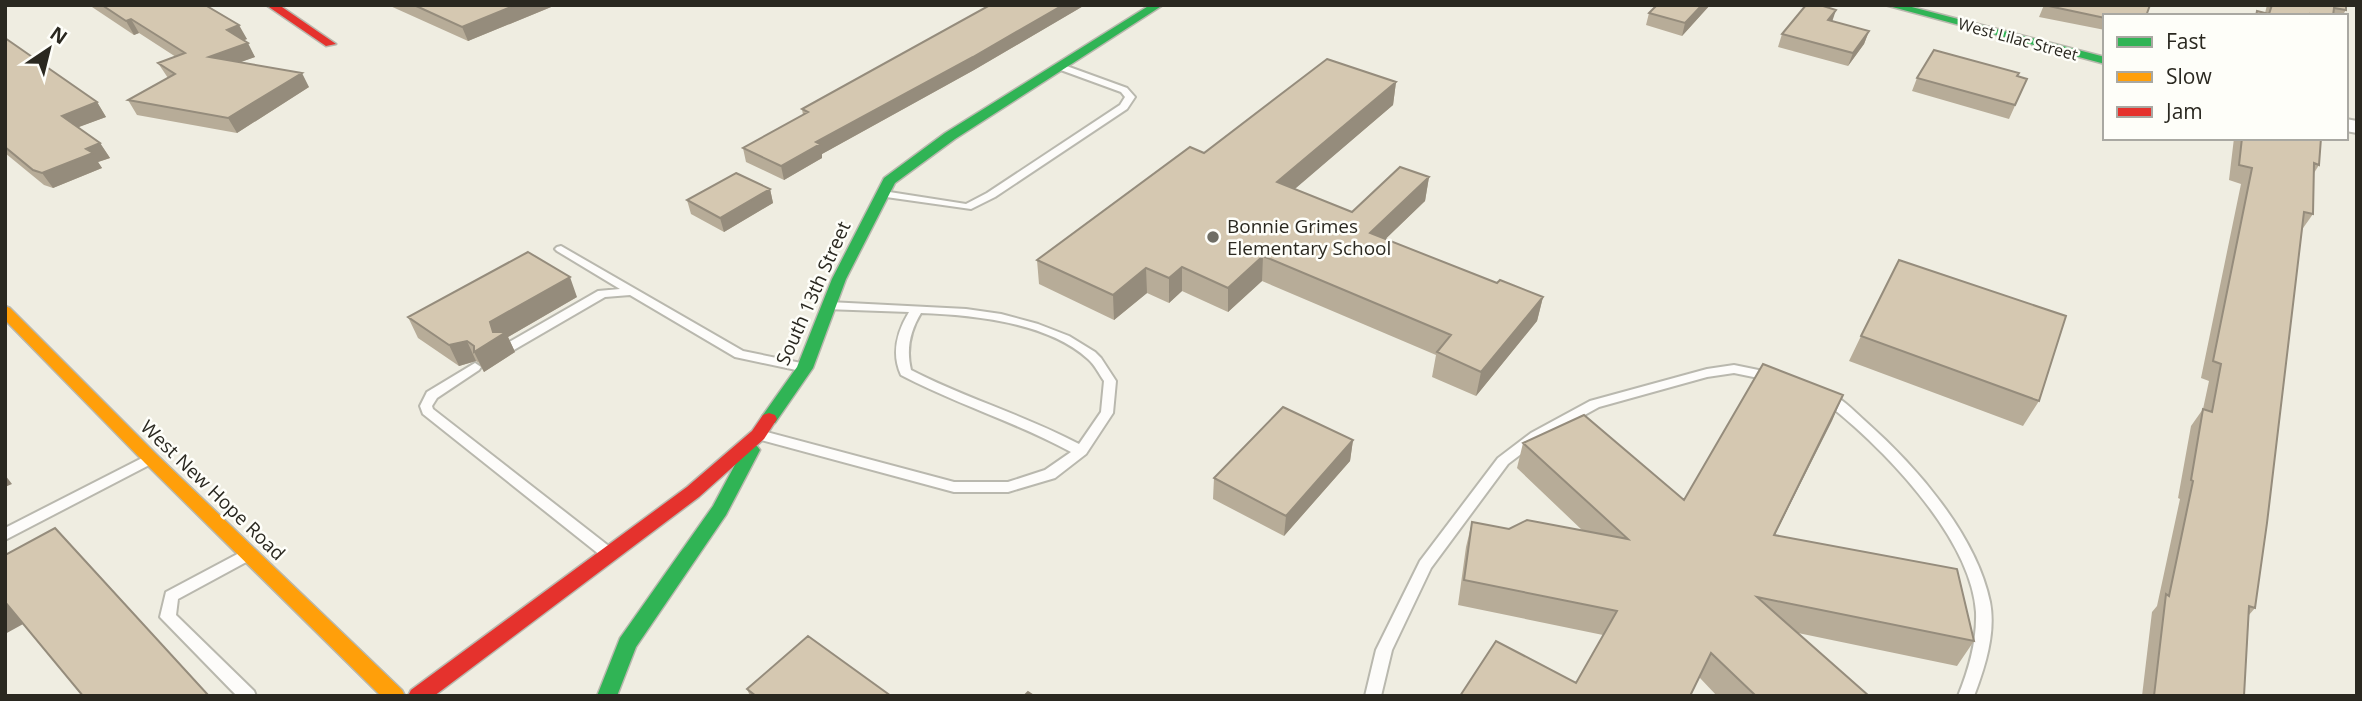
<svg xmlns="http://www.w3.org/2000/svg" width="2362" height="701" viewBox="0 0 2362 701" font-family="'Open Sans',sans-serif">
  <rect width="100%" height="100%" fill="#efede1"/>
  <g fill="none" stroke-linecap="round" stroke-linejoin="round">
    <defs>
      <path id="lane" d="M1061,64L1127,88L1135,97L1127,109L995,197L971,209L879,196L878,194L879,192L883,191L966,204L987,193L1120,105L1125,97L1121,92L1058,69L1056,67Z
        M561,246L743,351L801,363L807,367L801,371L735,357L630,295L605,297L512,351H504L502,348L504,345L598,291L620,289L557,251L555,249L557,247Z
        M829,302L966,309L1001,314L1038,324L1069,336L1095,352L1101,358L1116,381L1113,413L1086,454L1055,478L1008,492H954L754,438L752,435L754,432L759,430L954,482H1008L1045,470L1071,452C1016,422 956,404 901,375C891,353 897,332 909,312L825,309L823,306L825,303ZM921,313C973,315 1047,322 1088,359C1095,365 1099,374 1104,381L1101,412L1079,444C1024,415 965,398 911,370C906,349 910,331 921,313Z
        M475,363L481,367L479,370L437,398L432,406L433,409L610,547L612,551L610,555L605,557L600,555L423,414L420,406L427,392Z
        M1734,365L1773,373L1779,377L1773,381L1734,373L1707,377L1599,407L1541,439L1508,464L1431,568L1392,650L1381,696H1365L1376,650L1420,561L1498,458L1531,433L1590,401L1707,369Z
        M1826,392C1840,396 1853,410 1864,420C1915,465 1976,534 1990,602C1996,633 1985,667 1974,696H1958C1969,669 1977,641 1976,612C1971,536 1879,443 1821,399L1820,396Z
        M150,454L155,456L157,459L155,462L5,540V528Z
        M245,550L250,552L252,556L250,560L178,599L176,615L254,691L256,696H237L160,617L166,592Z"/>
      <path id="street" d="M2346,119L2357,121V133L2346,131Z"/>
      <path id="fast" d="M1150,5H1163L955,139L895,183L846,279L813,368L775,423H763L761,419L763,415L797,367L832,279L884,178L945,133Z
        M1885,5H1904L2105,57V64Z
        M751,444L757,446L760,450L726,515L636,647L617,696H597L620,638L713,506L745,446Z"/>
      <path id="slow" d="M5,306L10,308L157,455L402,690L405,696H381L145,463L5,320Z"/>
      <path id="jam" d="M266,5H279L336,44L326,46Z
        M769,413L775,415L777,419L764,439L699,497L434,696H408L411,690L687,487L752,431L763,415Z"/>
    </defs>
    <use href="#lane" stroke="#b9b8ae" stroke-width="4"/>
    <use href="#street" stroke="#b9b8ae" stroke-width="4"/>
    <use href="#fast" stroke="#b9b8ae" stroke-width="3"/>
    <use href="#slow" stroke="#b9b8ae" stroke-width="3"/>
    <use href="#jam" stroke="#b9b8ae" stroke-width="3"/>
    <use href="#lane" fill="#fdfcfa" fill-rule="evenodd"/>
    <use href="#street" fill="#fdfcfa" fill-rule="evenodd"/>
    <use href="#fast" fill="#30b455" fill-rule="evenodd"/>
    <use href="#slow" fill="#ff9f0a" fill-rule="evenodd"/>
    <use href="#jam" fill="#e5322d" fill-rule="evenodd"/>
  </g>
  <path fill="#b7ac98" d="M89,5H205L247,39L244,40L255,57L240,62L309,87L237,133L137,115L128,100L168,78L158,63L176,57L139,33L134,35Z
    M388,5H556L468,41Z
    M1012,5H1085L974,70L822,154V158L784,180L746,162L743,148L803,115L802,109Z
    M1657,5H1710L1682,36L1646,25L1649,13Z
    M2044,5L2105,16V30L2039,17Z
    M2267,5H2346V10L2342,16H2255L2257,11L2265,13Z
    M1832,21L1869,31L1864,44L1848,66L1778,47L1782,34Z
    M5,38L97,102L106,117L78,127L100,143L110,158L98,162L102,168L53,188L44,185L5,153Z
    M2017,76L2027,79L2009,119L1912,91L1917,78Z
    M1396,82L1393,105L1294,189L1352,212L1429,177L1425,201L1385,239L1497,283L1543,297L1537,321L1476,396L1432,377L1436,355L1262,281L1228,312L1182,291L1169,303L1147,293L1114,320L1039,284L1037,260L1204,153Z
    M2234,138H2321L2319,165L2314,173L2313,214L2301,231L2255,608L2249,615L2244,696H2142L2152,612L2157,606L2180,499L2178,498L2191,426L2203,409L2209,381L2201,378L2241,184L2229,180Z
    M770,189L773,203L724,232L691,214L687,200Z
    M577,297L508,337L515,352L484,372L479,363L476,361L459,366L418,338L408,317Z
    M1861,336L2039,401L2023,426L1849,361Z
    M1843,395L1775,535L1974,641L1957,666L1798,633L1869,696H1717L1700,678L1576,683L1603,635L1458,605L1466,547L1472,522L1509,529L1583,531L1517,468L1523,443L1684,500Z
    M1353,440L1350,461L1284,536L1213,499L1214,478Z
    M747,689L891,696H750Z"/>
  <path fill="#958c7c" d="M516,5H556L468,41L462,27Z
    M1063,5H1085L974,70L822,154V158L784,180L781,166L816,142Z
    M1702,5H1710L1682,36L1685,23Z
    M1836,10L1832,22L1828,20Z
    M131,19L139,33L134,35L126,21Z
    M239,25L247,39L234,44L227,30Z
    M1869,31L1864,44L1848,66L1853,53Z
    M248,43L255,57L216,71L209,57Z
    M302,73L309,87L237,133L228,118Z
    M1396,82L1393,105L1275,206L1277,182Z
    M97,102L106,117L71,130L62,116Z
    M100,143L110,158L98,162L102,168L53,188L42,173L86,149Z
    M1429,177L1425,201L1367,257L1370,233Z
    M770,189L773,203L724,232L720,218Z
    M1263,256L1262,281L1228,312V288Z
    M1182,267V291L1169,303V278Z
    M1146,268L1147,293L1114,320L1113,295Z
    M570,277L577,297L508,337L515,352L484,372L474,352L493,332L490,322Z
    M1543,297L1537,321L1476,396L1481,372Z
    M467,341L476,361L459,366L449,345Z
    M1843,395L1832,421L1762,560L1774,535Z
    M1353,440L1350,461L1284,536L1286,516Z
    M5,475L12,484L5,487Z
    M5,602L25,623L5,634Z"/>
  <path fill="#d5c8b1" stroke="#958c7c" stroke-width="2" d="M102,5H205L239,25L227,30L248,43L209,57L302,73L228,118L128,100L175,74L158,63L185,53L131,19L126,21Z
    M414,5H516L462,27Z
    M990,5H1006L1010,6L1012,5H1063L973,57L816,142L820,144L781,166L743,148L808,112L802,109Z
    M1657,5H1702L1685,23L1649,13Z
    M1806,5H1820L1836,10L1828,20L1869,31L1853,53L1782,34Z
    M2044,5H2150L2146,16H2105V18Z
    M2272,5H2346V10L2334,8L2333,16H2319L2310,14V16H2256L2257,11L2269,14Z
    M5,38L97,102L62,116L100,143L86,149L93,153L42,173L33,170L5,147Z
    M1934,50L2019,73L2017,76L2027,79L2015,105L1917,78Z
    M1327,59L1396,82L1277,182L1352,212L1400,167L1429,177L1370,233L1497,283L1500,280L1543,297L1481,372L1437,352L1451,335L1263,256L1228,288L1182,267L1169,278L1146,268L1113,295L1037,260L1190,147L1204,153Z
    M2242,138H2321L2319,165L2314,163L2313,214L2304,212L2267,523L2255,608L2249,606L2244,696H2154L2166,594L2169,596L2193,481L2191,480L2203,409L2212,412L2221,364L2213,361L2252,168L2239,165Z
    M736,173L770,189L720,218L687,200Z
    M528,252L570,277L490,322L493,332H506L474,352V346L467,341L449,345L408,317Z
    M1899,260L2066,316L2039,401L1861,336Z
    M1763,364L1843,395L1774,535L1957,569L1974,641L1757,597L1869,696H1756L1711,653L1690,696H1460L1496,641L1576,683L1617,611L1464,580L1472,522L1509,529L1527,520L1628,539L1523,443L1584,415L1684,500Z
    M1283,407L1353,440L1286,516L1214,478Z
    M55,528L209,696H83L5,602V555Z
    M808,636L891,696H756L747,689Z
    M1028,692L1034,696H1024Z"/>
  <circle fill="#6f6d64" stroke="#fefef9" stroke-width="2.5" cx="1213" cy="237" r="7"/>
  <g text-anchor="middle" dominant-baseline="central" stroke-width="5" stroke-linejoin="round" paint-order="stroke">
    <g font-size="16" fill="#2a2820" stroke="#fefef9">
      <text transform="translate(2018 39) rotate(15)">West Lilac Street</text>
    </g>
    <g font-size="19" fill="#2a2820" stroke="#fefef9" text-anchor="start">
      <text x="1227" y="226">Bonnie Grimes<tspan x="1227" dy="22">Elementary School</tspan></text>
    </g>
    <g font-size="19" fill="#2a2820" stroke="#fefef9">
      <text transform="translate(813 293) rotate(-66)">South 13th Street</text>
      <text transform="translate(213 490) rotate(44)">West New Hope Road</text>
    </g>
  </g>
  <rect width="2362" height="701" fill="none" stroke="#2a2820" stroke-width="14"/>
  <rect x="2103" y="14" width="245" height="126" fill="#fefef9" stroke="#a9a8a2" stroke-width="2"/>
  <rect x="2117" y="37" width="35" height="10" fill="#30b455" stroke="#a9a8a2" stroke-width="2"/>
  <text x="2166" y="49" font-size="21" fill="#2a2820">Fast</text>
  <rect x="2117" y="72" width="35" height="10" fill="#ff9f0a" stroke="#a9a8a2" stroke-width="2"/>
  <text x="2166" y="84" font-size="21" fill="#2a2820">Slow</text>
  <rect x="2117" y="107" width="35" height="10" fill="#e5322d" stroke="#a9a8a2" stroke-width="2"/>
  <text x="2166" y="119" font-size="21" fill="#2a2820">Jam</text>
  <g transform="translate(49 49) rotate(35)" stroke="#fefef9" stroke-width="5" paint-order="stroke">
  <path d="M0-5L12 26L0 18L-12 26Z" fill="#2a2820"/>
  <text y="-10" font-size="19" font-weight="bold" text-anchor="middle" fill="#2a2820">N</text>
  </g>
</svg>
